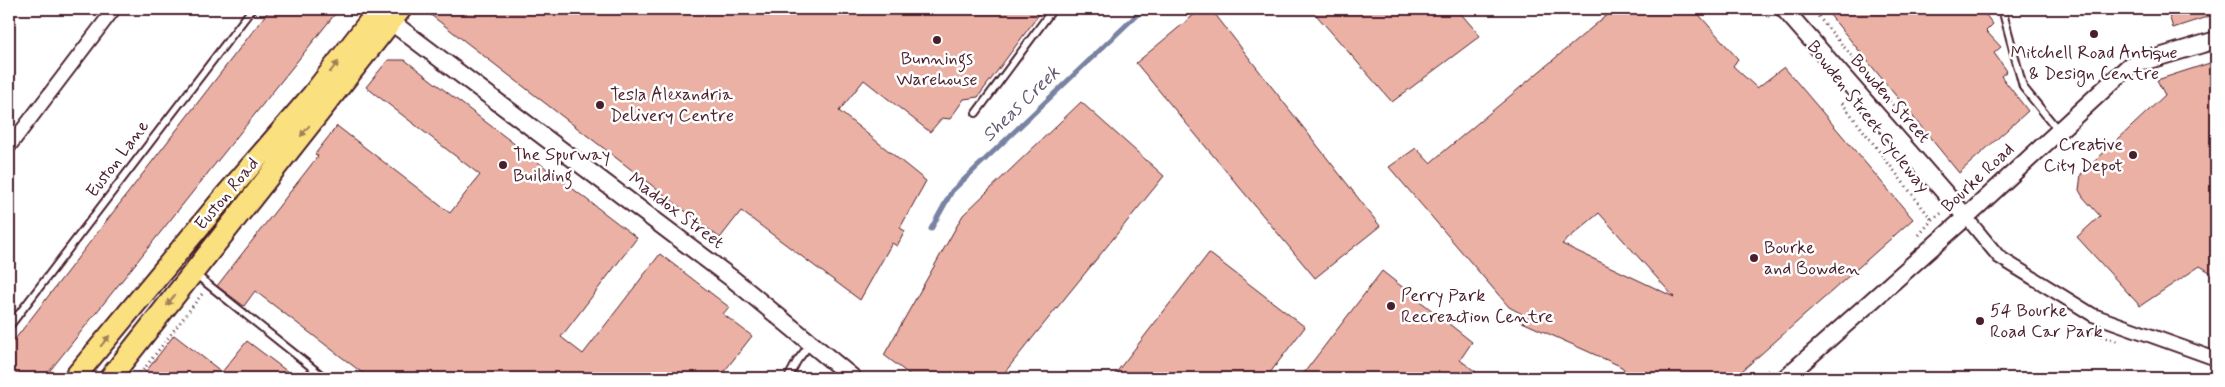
<svg xmlns="http://www.w3.org/2000/svg" width="2225" height="387" viewBox="0 0 2225 387" font-family="Mynerve,sans-serif">
  <rect width="100%" height="100%" fill="#fff"/>
  <filter id="ink" filterUnits="userSpaceOnUse"><feTurbulence type="fractalNoise" baseFrequency=".02" numOctaves="2"/><feDisplacementMap in="SourceGraphic" scale="10" xChannelSelector="R" yChannelSelector="G"/><feConvolveMatrix kernelMatrix="1 2 1 2 8 2 1 2 1" color-interpolation-filters="sRGB"/></filter>
  <g filter="url(#ink)">
    <g fill="none" stroke-linecap="round" stroke-linejoin="round">
      <path stroke="#7882a2" stroke-width="5" d="M931,229L952,191L1143,9"/>
    </g>
    <path fill="#ebb1a5" stroke="#4a1f2b" fill-rule="evenodd" d="M270,9H339L44,378H9V347Z
      M423,9H1043L978,97L964,99L950,119L942,118L930,132L864,80L839,111L926,181L900,228L905,231L897,246L892,243L860,300L741,211L720,238Z
      M1201,9H1211L1380,226L1315,278L1136,63Z
      M1311,9H1457L1480,36L1392,102Z
      M1614,9H1694L1738,59L1733,66L1757,88L1784,67L1913,219L1734,378H1629L1623,368L1618,365L1520,321L1522,314L1509,307L1389,167L1416,148L1430,163ZM1599,213L1674,297L1562,244Z
      M1825,9H1981L1993,24L1986,31L2001,47L1994,53L2007,71L2001,76L2028,111L1959,173Z
      M2167,9H2216V14L2173,28Z
      M388,60H405L637,238L561,337L583,354L660,254L729,307L723,314L752,336L719,378H369L255,291L244,306L217,286L318,156L315,154L337,126L450,213L480,175L366,87Z
      M2216,61V276L2200,266L2140,306L2077,237L2100,216L2083,197L2079,190L2081,174L2165,95L2157,80Z
      M1081,102L1164,176L1000,378H914L884,355L963,215Z
      M1209,253L1305,327L1266,378H1112Z
      M1382,271L1472,342L1460,360L1484,378H1300Z
      M174,335L222,372L247,341L296,378H141Z"/>
    <g fill="none" stroke-linecap="round" stroke-linejoin="round">
      <defs>
        <path id="service" d="M2002,9L2023,87L2058,130
          M976,113L1053,9
          M195,274L325,378
          M9,327L252,9
          M788,378L797,361L810,344"/>
        <path id="minor" d="M9,147L114,9
          M1966,217L1999,257L2093,315L2216,359"/>
        <path id="tertiary" d="M1784,9L1966,217
          M382,15L734,280L853,378
          M1785,378L1966,217L2129,66L2216,40"/>
        <path id="primary" d="M74,378L224,197L313,94L379,9
          M110,378L401,9"/>
      </defs>
      <use href="#service" stroke="#4a1f2b" stroke-width="10"/>
      <use href="#minor" stroke="#4a1f2b" stroke-width="16"/>
      <use href="#tertiary" stroke="#4a1f2b" stroke-width="20"/>
      <use href="#primary" stroke="#4a1f2b" stroke-width="24"/>
      <path stroke="#4a1f2b" stroke-width="3" stroke-dasharray="1 4" stroke-linecap="butt" d="M1762,9L1769,17
        M1812,9L1920,137
        M1842,103L1932,220
        M1919,235L1932,220L1943,212
        M2087,331L2119,342
        M137,378L202,294
        M1761,378L1771,368"/>
      <use href="#service" stroke="#fff" stroke-width="6"/>
      <use href="#minor" stroke="#fff" stroke-width="12"/>
      <use href="#tertiary" stroke="#fff" stroke-width="16"/>
      <use href="#primary" stroke="#fbe080" stroke-width="20"/>
    </g>
    <defs><path id="oneway-solid" d="M-6-.8H1V-3.2L6.5 0L1 3.2V.8H-6Z" transform="scale(1.25)"/></defs>
    <g fill="#a28056">
      <use href="#oneway-solid" transform="translate(334 67) rotate(-52)"/>
      <use href="#oneway-solid" transform="translate(305 131) rotate(129)"/>
      <use href="#oneway-solid" transform="translate(171 300) rotate(128)"/>
      <use href="#oneway-solid" transform="translate(105 341) rotate(-50)"/>
    </g>
  </g>
  <g fill="#4a1f2b" stroke="#fff" stroke-width="2">
    <circle cx="2094" cy="34" r="5"/>
    <circle cx="937" cy="40" r="5"/>
    <circle cx="600" cy="105" r="5"/>
    <circle cx="2133" cy="155" r="5"/>
    <circle cx="503" cy="165" r="5"/>
    <circle cx="1754" cy="258" r="5"/>
    <circle cx="1391" cy="306" r="5"/>
    <circle cx="1980" cy="321" r="5"/>
  </g>
  <g text-anchor="middle" dominant-baseline="central" stroke-width="5" stroke-linejoin="round" paint-order="stroke">
    <g font-size="18" fill="#4a1f2b" stroke="#fff" text-anchor="start">
      <text x="2094" y="53" text-anchor="middle">Mitchell Road Antique<tspan x="2094" dy="21">&amp; Design Centre</tspan></text>
      <text x="937" y="59" text-anchor="middle">Bunnings<tspan x="937" dy="21">Warehouse</tspan></text>
      <text x="610" y="95">Tesla Alexandria<tspan x="610" dy="21">Delivery Centre</tspan></text>
      <text x="2123" y="145" text-anchor="end">Creative<tspan x="2123" dy="21">City Depot</tspan></text>
      <text x="513" y="155">The Spurway<tspan x="513" dy="21">Building</tspan></text>
      <text x="1764" y="248">Bourke<tspan x="1764" dy="21">and Bowden</tspan></text>
      <text x="1401" y="296">Perry Park<tspan x="1401" dy="21">Recreaction Centre</tspan></text>
      <text x="1990" y="311">54 Bourke<tspan x="1990" dy="21">Road Car Park</tspan></text>
    </g>
    <g font-size="18" fill="#4a1f2b" stroke="#fff">
      <text transform="translate(1890 99) rotate(49)">Bowden Street</text>
      <text transform="translate(1868 117) rotate(52)">Bowden Street Cycleway</text>
      <text transform="translate(118 159) rotate(-53)">Euston Lane</text>
      <text transform="translate(1978 178) rotate(-43)">Bourke Road</text>
      <text transform="translate(227 194) rotate(-50)">Euston Road</text>
      <text transform="translate(676 211) rotate(37)">Maddox Street</text>
    </g>
    <g font-size="19" font-style="italic" fill="#655970" stroke="#fff">
      <text transform="translate(1021 104) rotate(-44)">Sheas Creek</text>
    </g>
  </g>
  <rect width="2225" height="387" fill="none" stroke="#fff" stroke-width="30"/>
  <rect x="15" y="15" width="2195" height="357" fill="none" stroke="#4a1f2b" stroke-width="2" filter="url(#ink)"/>
</svg>
